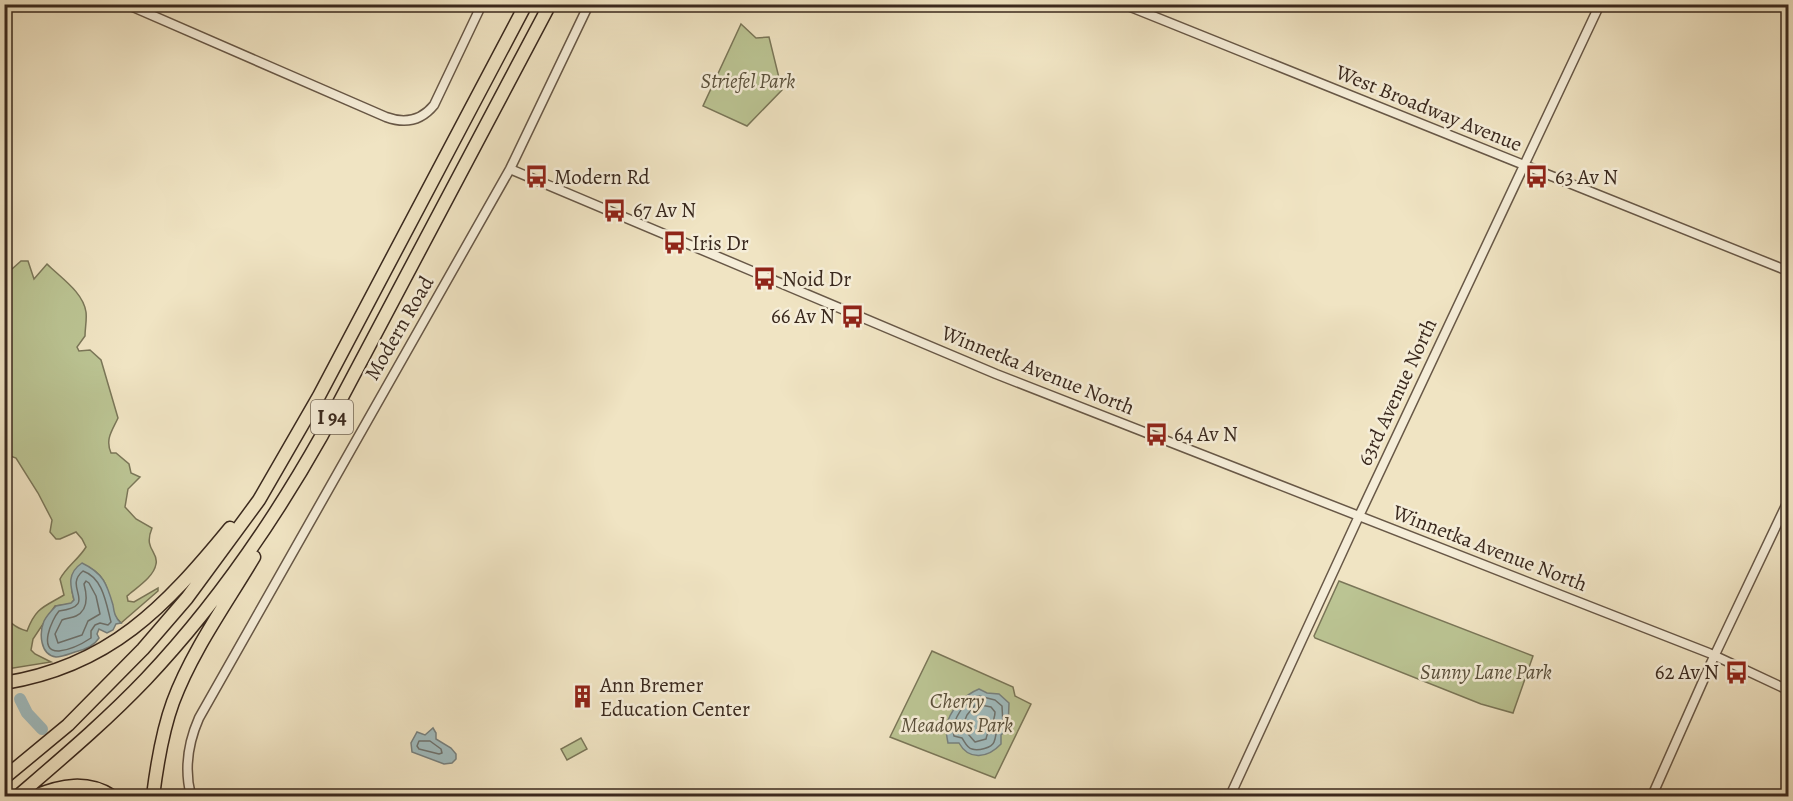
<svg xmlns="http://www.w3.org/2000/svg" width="1793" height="801" viewBox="0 0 1793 801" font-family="Alegreya,serif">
  <rect width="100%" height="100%" fill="#f0e4c3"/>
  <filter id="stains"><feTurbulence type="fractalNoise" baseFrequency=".00333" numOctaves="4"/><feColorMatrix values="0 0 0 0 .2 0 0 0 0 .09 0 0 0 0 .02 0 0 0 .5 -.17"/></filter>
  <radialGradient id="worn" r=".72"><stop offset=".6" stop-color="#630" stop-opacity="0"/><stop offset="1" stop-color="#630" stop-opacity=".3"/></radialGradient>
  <path fill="#bbc493" stroke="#7a7658" stroke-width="1.5" d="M741,24L756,38L769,37L782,90L747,126L703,106Z
    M21,261H28L34,279L47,264C61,278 83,292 86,312C87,320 85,328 85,336L77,347L79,351L90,350L101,360L118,418C112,431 105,439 111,453H116L129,464L131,473L140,477L128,489L125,507L136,519L152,528C143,550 159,551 156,564C154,577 136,588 127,596L128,601L134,602L158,588V591L121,623C101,605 120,580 82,564L72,591L74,600L71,604L55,606L33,639L31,650L35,654L51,662L7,669L4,668V612C8,623 16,628 27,631C36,607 44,607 64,595L60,579C67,566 78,560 86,547L82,539L76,532L60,539H56L50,532L52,520L38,493L16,458L5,454V267L12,269Z
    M1339,581L1533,656L1513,713L1481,704L1315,638L1314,636Z
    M932,651L1013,687L1015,696L1031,704L995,778L890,737Z
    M581,738L587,749L567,760L561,749Z"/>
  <path fill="#a0bcbf" stroke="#77817f" stroke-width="1.5" d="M82,563C103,573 107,584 113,605C114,612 115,618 121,623L116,624L113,630L107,633L99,629L97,634L99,638C94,646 84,650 75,652C69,654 62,657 56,657C40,655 39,633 44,621C47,615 52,610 56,606L71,603L74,600C70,585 67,573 82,563Z
    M979,689L987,693L999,694L1009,703L1008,729L1001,735V744C988,758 969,761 959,743H948C947,738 946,732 946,728C949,710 964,695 979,689Z
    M433,728L436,733V739L451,748L456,754V759L452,763L444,764L412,752L411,743L417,732L425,735Z"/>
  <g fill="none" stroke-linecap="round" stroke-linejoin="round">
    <path stroke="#6d726e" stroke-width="1.5" d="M83,571C103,578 106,603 111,622L108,625L100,623L95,625L91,631V638C82,644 69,650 59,651C37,652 52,619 59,611C100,605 62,588 83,571Z
      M86,581L89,583L96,596L100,614L88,621L82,635L58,643L55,634L62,620C66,618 72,618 76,616C89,610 87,595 84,584Z
      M979,696L995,700L1002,706L1003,725C993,734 998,731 994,742C992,748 978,751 972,749C967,748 965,742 962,738L954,736C950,721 965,700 979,696Z
      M976,704L991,707L995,712C995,723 988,728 986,739L975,742L962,727L967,715Z
      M419,741H430L441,749L442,753L439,754L419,749L417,746Z"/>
    <path stroke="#a0bcbf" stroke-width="12" d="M20,699L27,713L42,729"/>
    <defs>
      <path id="tertiary" d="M126,4L386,117C405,124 421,121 434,105L482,4
        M1123,4L1788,271
        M510,169L996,374L1709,653L1788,690
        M191,796C184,769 188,743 199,718L510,169L589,4
        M1230,796L1359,516L1600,4
        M1652,796L1711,663L1788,501"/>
      <path id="motorway" d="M4,683C110,666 165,607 230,528
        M4,778L68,725L143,649L187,598L259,500L319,396L526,4
        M18,796C62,758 106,721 146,679C215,606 273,522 322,435L550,4
        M35,796C61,785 87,780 112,796
        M153,796C157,764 162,732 173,702C192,651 226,604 254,557"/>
    </defs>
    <use href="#tertiary" stroke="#685847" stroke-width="11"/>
    <use href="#motorway" stroke="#3a291e" stroke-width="15"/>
    <use href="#tertiary" stroke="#f5edd8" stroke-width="8"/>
    <use href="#motorway" stroke="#f0e4c3" stroke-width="12"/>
  </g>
  <defs>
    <symbol id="bus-bare" viewBox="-9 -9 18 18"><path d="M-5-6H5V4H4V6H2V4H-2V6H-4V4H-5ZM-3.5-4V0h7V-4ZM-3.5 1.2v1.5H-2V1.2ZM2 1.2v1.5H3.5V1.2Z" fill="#8f2418" stroke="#f5edd8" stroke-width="2.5" paint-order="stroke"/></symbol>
    <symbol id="building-bare" viewBox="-9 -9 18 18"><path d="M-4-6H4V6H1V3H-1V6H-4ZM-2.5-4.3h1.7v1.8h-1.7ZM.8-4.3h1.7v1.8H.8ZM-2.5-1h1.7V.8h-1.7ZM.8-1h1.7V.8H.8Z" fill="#8f2418" stroke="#f5edd8" stroke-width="2.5" paint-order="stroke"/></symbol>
  </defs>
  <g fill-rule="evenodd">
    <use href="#bus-bare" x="520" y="160" width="33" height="33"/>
    <use href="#bus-bare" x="1520" y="160" width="33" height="33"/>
    <use href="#bus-bare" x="598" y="194" width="33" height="33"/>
    <use href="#bus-bare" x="658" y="226" width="33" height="33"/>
    <use href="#bus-bare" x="748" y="262" width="33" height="33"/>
    <use href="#bus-bare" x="836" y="300" width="33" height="33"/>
    <use href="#bus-bare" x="1140" y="418" width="33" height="33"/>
    <use href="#bus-bare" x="1720" y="656" width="33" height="33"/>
    <use href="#building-bare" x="566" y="680" width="33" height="33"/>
  </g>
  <g text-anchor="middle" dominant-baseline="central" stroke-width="5" stroke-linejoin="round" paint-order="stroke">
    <rect fill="#f5edd8" stroke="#726456" stroke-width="1.5" x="311" y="400" width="42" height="34" rx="4.5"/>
    <g font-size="20" font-weight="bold" fill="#3a291e">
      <text x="332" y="417">I 94</text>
    </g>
    <g font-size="21" font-style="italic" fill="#5a503b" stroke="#f5edd8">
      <text x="748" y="81">Striefel Park</text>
      <text x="1486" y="672">Sunny Lane Park</text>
      <text x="957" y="701">Cherry<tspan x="957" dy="24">Meadows Park</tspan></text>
    </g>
    <g font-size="21" fill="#3a291e" stroke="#f5edd8">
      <text transform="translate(1429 108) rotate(22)">West Broadway Avenue</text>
      <text transform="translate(399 328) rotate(-60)">Modern Road</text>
      <text transform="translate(1038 370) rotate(22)">Winnetka Avenue North</text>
      <text transform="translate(1397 392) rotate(-65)">63rd Avenue North</text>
      <text transform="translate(1490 548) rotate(21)">Winnetka Avenue North</text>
    </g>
    <g font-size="21" fill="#3a291e" stroke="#f5edd8" text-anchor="start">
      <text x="554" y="177">Modern Rd</text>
      <text x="1555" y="177">63 Av N</text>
      <text x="633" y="210">67 Av N</text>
      <text x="692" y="243">Iris Dr</text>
      <text x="782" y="279">Noid Dr</text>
      <text x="835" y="316" text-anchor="end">66 Av N</text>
      <text x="1174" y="434">64 Av N</text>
      <text x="1719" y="672" text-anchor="end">62 Av N</text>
      <text x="600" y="685">Ann Bremer<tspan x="600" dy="24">Education Center</tspan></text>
    </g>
  </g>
  <rect width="1793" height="801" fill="none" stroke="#f0e4c3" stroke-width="24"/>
  <rect x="6" y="6" width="1781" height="789" fill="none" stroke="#3a291e" stroke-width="3"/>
  <rect x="12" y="12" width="1769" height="777" fill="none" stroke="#3a291e" stroke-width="1.5"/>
  <rect width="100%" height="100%" filter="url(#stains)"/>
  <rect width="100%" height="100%" fill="url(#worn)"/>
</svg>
